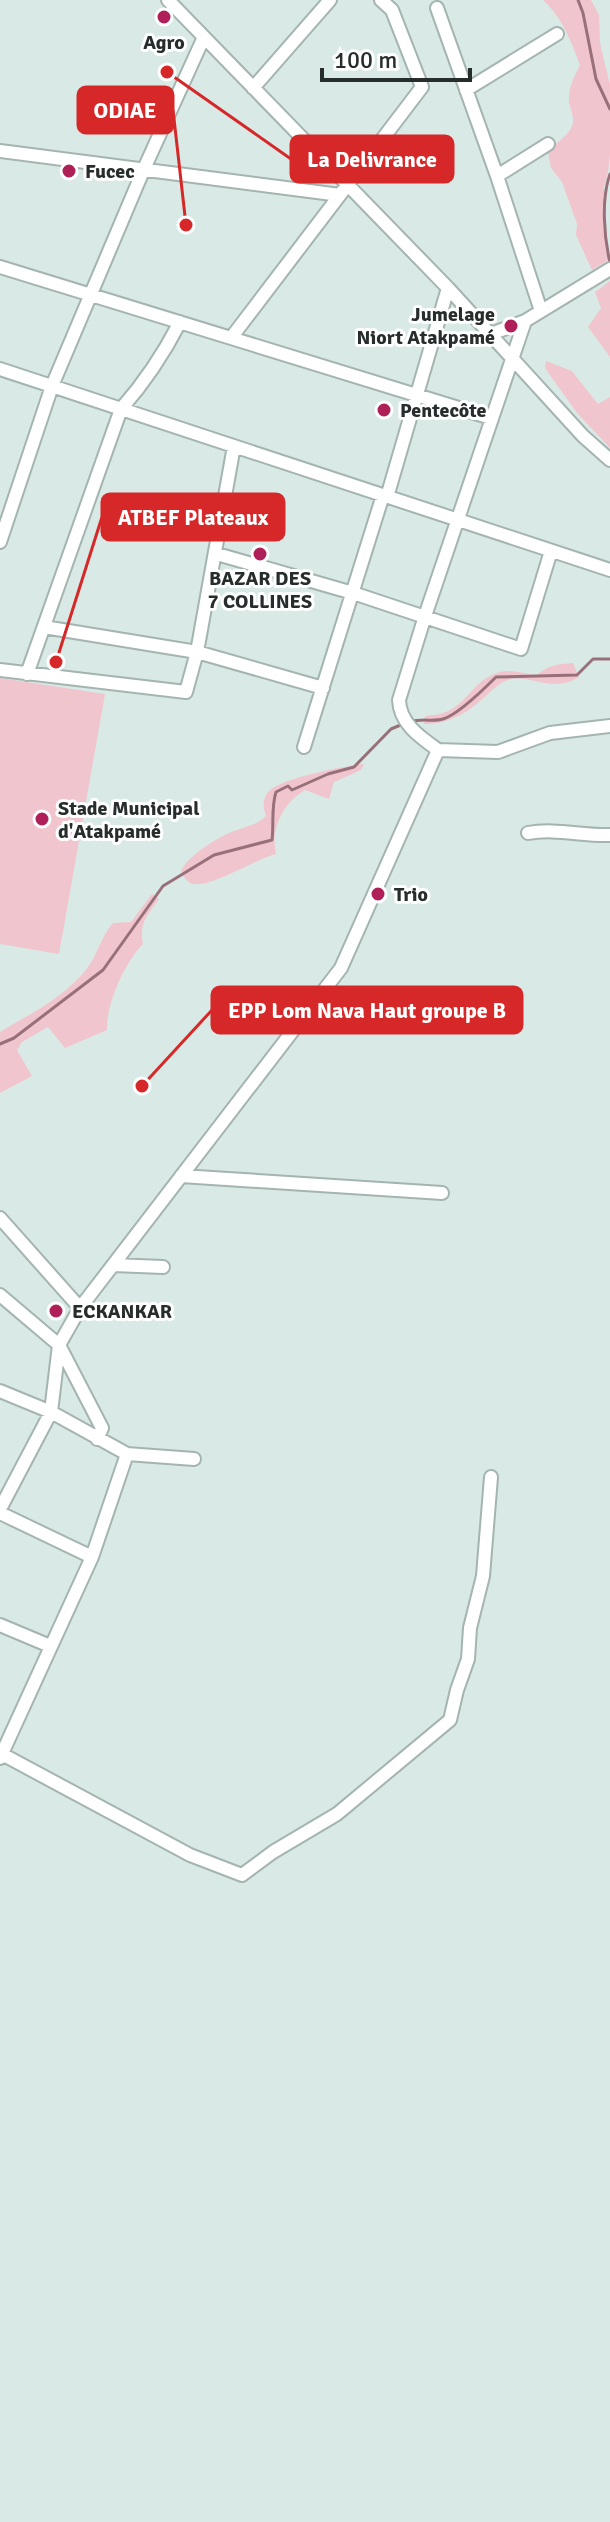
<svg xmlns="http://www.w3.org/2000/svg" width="610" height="2522" viewBox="0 0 610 2522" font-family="Signika,sans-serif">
  <rect width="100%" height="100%" fill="#d9eae6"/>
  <path fill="#f0c5ce" d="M543,0H591L599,15L600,43L610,85V153L608,173L604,187L607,261L592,270L576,235L577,224L562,182L551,168L548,152C555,143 572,134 573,122C574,116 570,108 569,102C568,89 574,77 580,65C571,41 562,17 543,0Z
    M610,281V357L588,327L601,308L595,292Z
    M546,361L572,371L598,404L610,397V448L577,413L545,368Z
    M573,663L579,677C551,695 527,671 505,681C496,685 488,695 480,701C465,715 443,725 423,724L426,716C434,715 444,714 450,710C470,699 475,679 500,672C511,669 524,674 537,675C548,665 559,664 573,663Z
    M0,678L105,694L59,954L0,944Z
    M364,764L361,770L334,782L329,799L305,790C283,803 270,829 276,854C253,860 214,886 194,884C187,883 184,877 181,871C188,855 221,835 237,830C249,826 256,825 266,816C263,807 262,800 268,792C280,778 345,766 364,764Z
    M152,894L159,899C147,916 139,922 143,944C125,962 106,1004 107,1030L65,1048L48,1027L22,1042L17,1050L32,1076L0,1093V1032C30,1014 67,996 88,967C98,953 102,935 113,923L131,922Z"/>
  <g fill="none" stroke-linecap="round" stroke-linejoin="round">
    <path stroke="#98707a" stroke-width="3" d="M578,0L583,13L596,79L610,109
      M610,174C601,199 604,237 610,263
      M410,722C421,718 433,722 443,719C457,715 485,688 496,677L577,675L593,659H610
      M0,1044L14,1038L103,970L163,886L214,855L272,840C274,823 271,808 276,792L288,786L292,790L328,774L354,767L391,729L403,724"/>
    <defs>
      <path id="minor" d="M168,0L448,288L583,436L610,460
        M437,8L497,176L541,311
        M253,88L330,0
        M466,90L557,34
        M0,151L340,195
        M497,176L548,144
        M0,267L491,418
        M491,334L525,321L610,269
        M231,338L422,87L392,10L381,0
        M0,369L610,570
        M387,497L448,288
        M0,542L52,386L143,171L204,37
        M217,554L353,593L521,649L551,551
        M44,627L197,652L323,688
        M0,670L186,692L197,652L234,446
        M27,674L121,409C145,382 163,355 180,322
        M304,747L383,495
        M438,750C420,737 400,724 399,700L425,616L525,321
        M528,833C555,828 582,836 610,835
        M181,1176L442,1193
        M0,1218L80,1308
        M113,1265L163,1267
        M0,1295L59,1345L102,1428L97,1439
        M0,1391L51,1412L127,1454L194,1459
        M0,1509L51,1412L59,1345L80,1308L341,968L438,750L498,752L550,733L610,726
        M0,1513L92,1557
        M0,1625L50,1646
        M0,1753L190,1855L242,1875L273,1852L337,1814L450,1720L457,1690L468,1659L470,1628L483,1576L491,1477
        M0,1758L92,1557L127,1454"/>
    </defs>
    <use href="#minor" stroke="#a4b4b0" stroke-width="16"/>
    <use href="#minor" stroke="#fff" stroke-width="12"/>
  </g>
  <g fill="#af2059" stroke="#fff" stroke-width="3">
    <circle cx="164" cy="17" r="8"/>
    <circle cx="69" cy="171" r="8"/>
    <circle cx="511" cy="326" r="8"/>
    <circle cx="384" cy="410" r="8"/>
    <circle cx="260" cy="554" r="8"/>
    <circle cx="42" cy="819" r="8"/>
    <circle cx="378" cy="894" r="8"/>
    <circle cx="56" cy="1311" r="8"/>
  </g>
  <g text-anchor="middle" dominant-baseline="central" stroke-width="6" stroke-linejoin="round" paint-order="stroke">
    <g font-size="20" font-weight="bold" fill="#272d2c" stroke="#fff" text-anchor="start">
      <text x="164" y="42" text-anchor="middle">Agro</text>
      <text x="85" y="171">Fucec</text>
      <text x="495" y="314" text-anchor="end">Jumelage<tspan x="495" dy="23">Niort Atakpamé</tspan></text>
      <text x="400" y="410">Pentecôte</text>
      <text x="260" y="578" text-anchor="middle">BAZAR DES<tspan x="260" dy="23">7 COLLINES</tspan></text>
      <text x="58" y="808">Stade Municipal<tspan x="58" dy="23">d'Atakpamé</tspan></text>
      <text x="394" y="894">Trio</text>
      <text x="72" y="1311">ECKANKAR</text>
    </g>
  </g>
  <path fill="none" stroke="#d62828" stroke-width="3" d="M186 225L173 110M167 72L291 159M56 662L102 517M142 1086L212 1010"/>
  <g fill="#d62828" stroke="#fff" stroke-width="3">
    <circle cx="186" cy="225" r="8"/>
    <circle cx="167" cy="72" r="8"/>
    <circle cx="56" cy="662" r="8"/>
    <circle cx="142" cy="1086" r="8"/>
  </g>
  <g fill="#d62828" stroke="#d62828" stroke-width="3">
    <rect x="78" y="87" width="95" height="46" rx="8"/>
    <rect x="291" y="136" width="162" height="46" rx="8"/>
    <rect x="102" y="494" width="182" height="46" rx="8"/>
    <rect x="212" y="987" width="310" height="46" rx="8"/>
  </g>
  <g font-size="22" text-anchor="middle" font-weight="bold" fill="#fff">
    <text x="125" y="118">ODIAE</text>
    <text x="372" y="167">La Delivrance</text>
    <text x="193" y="525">ATBEF Plateaux</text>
    <text x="367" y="1018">EPP Lom Nava Haut groupe B</text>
  </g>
  <path d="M322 68v12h148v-12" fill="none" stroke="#272d2c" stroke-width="4"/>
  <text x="334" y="68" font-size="24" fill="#272d2c" stroke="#ffffff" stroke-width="6" paint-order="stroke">100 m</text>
</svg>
